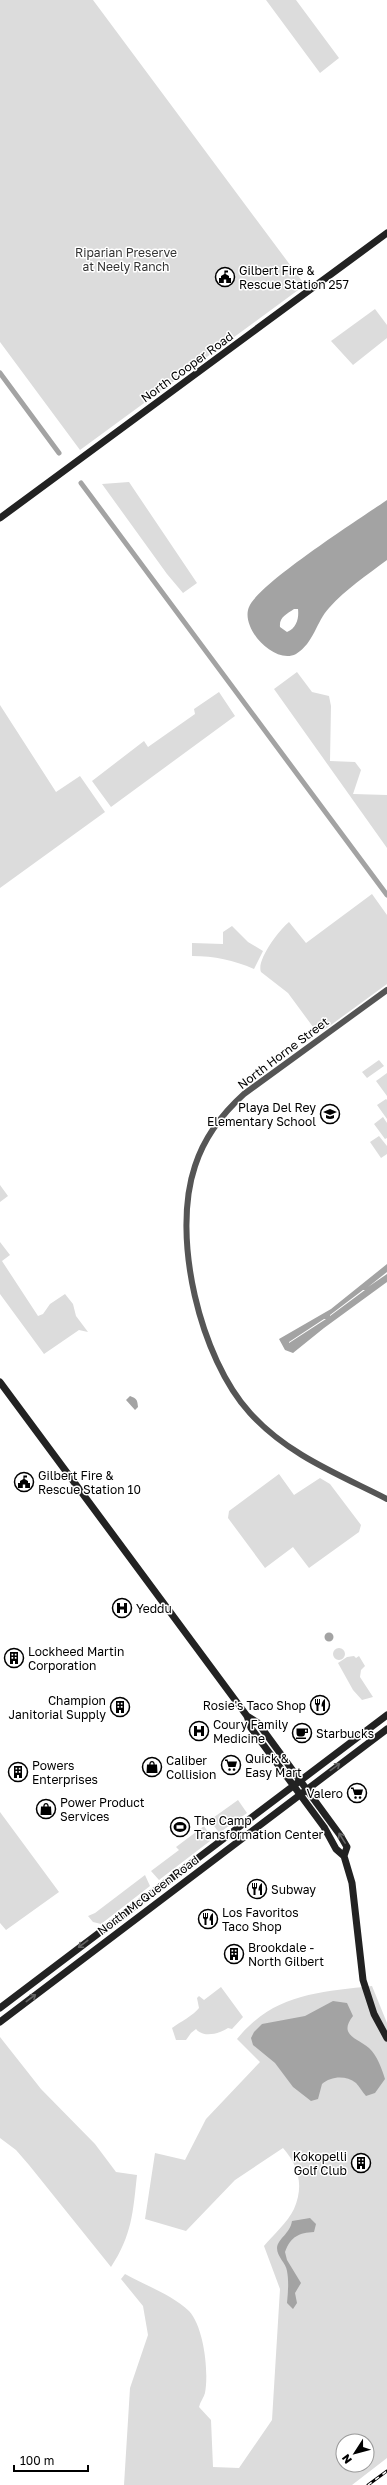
<svg xmlns="http://www.w3.org/2000/svg" width="387" height="2485" viewBox="0 0 387 2485" font-family="'Golos Text',sans-serif">
  <rect width="100%" height="100%" fill="#fff"/>
  <path fill="#dcdcdc" fill-rule="evenodd" d="M0,0H93L305,285L80,450L0,342Z
    M266,0H296L339,58L320,73Z
    M375,309L387,325V338L353,365L331,341Z
    M129,482L197,583L183,593L167,574L102,484Z
    M297,672L312,692L329,696L331,706L330,761L355,762L361,770L353,794L387,795V848L274,689Z
    M219,692L235,716L111,807L92,781L144,741L148,747L195,714L194,709Z
    M0,705L56,792L80,776L105,812L0,888Z
    M372,894L387,915V984L324,1030L316,1031L288,993L261,972C256,960 280,929 289,922L306,943Z
    M232,926L248,942L263,951L254,969C233,960 215,956 192,956V943L223,944V932Z
    M379,1060L384,1066L367,1078L362,1072Z
    M387,1073V1096L376,1081Z
    M386,1099L387,1100V1119L377,1105Z
    M383,1117L387,1123V1138L385,1139L374,1124Z
    M379,1136L387,1146V1154L381,1158L370,1142Z
    M0,1185L8,1196L0,1202Z
    M0,1242L10,1255L2,1261L38,1316L43,1314L50,1304L65,1294L73,1304L76,1316L88,1332L79,1330L44,1354L0,1294Z
    M279,1474L294,1495L320,1478L330,1484L361,1525L359,1532L309,1568L293,1547L265,1568L228,1518L229,1511Z
    M333 1654a6 6 0 1 1 12 0a6 6 0 1 1-12 0Z
    M354,1656L356,1658L359,1656L365,1666L361,1670L360,1677L373,1697L362,1700L353,1690L338,1663L347,1657Z
    M238,1800L247,1813L219,1833L210,1820Z
    M0,1812L59,1892L6,1930L0,1923Z
    M204,1826L210,1835V1841L159,1880L151,1871L179,1850L176,1847Z
    M145,1875L150,1886L101,1924L93,1922L88,1916L95,1913Z
    M372,1986L387,2023V2458L352,2485H124L130,2388L148,2335L143,2306L121,2279L125,2274C145,2285 172,2295 189,2311C204,2327 209,2372 205,2393C204,2397 200,2402 199,2407L211,2420L213,2467L239,2468L272,2420L280,2289L264,2246C273,2235 288,2222 294,2209C304,2186 299,2166 283,2148L235,2180L186,2231L145,2219L155,2153L185,2160L206,2119L260,2062L237,2039C273,1994 319,1992 372,1986ZM343,2441H367V2465H343Z
    M221,1987L243,2017L232,2029L228,2028C219,2034 203,2038 196,2029L191,2033L186,2040H176L172,2028C180,2022 194,2015 199,2008L197,1998L199,1996L204,2000Z
    M0,2037L41,2089L95,2144L116,2172L137,2175C133,2212 132,2235 111,2267L29,2165L16,2150L0,2138Z"/>
  <path fill="#a3a3a3" fill-rule="evenodd" d="M387,500V560C367,575 346,589 329,608C316,622 314,643 296,654C274,665 240,628 249,607C259,583 361,518 387,500ZM294,609H298C299,618 297,628 287,632L280,627C279,617 287,614 294,609Z
    M387,1264V1272L368,1287L387,1274V1282L324,1328L293,1353L285,1350L279,1339L331,1309ZM363,1290H365L330,1316V1315ZM324,1319H326L289,1343V1342Z
    M130,1396C137,1399 137,1399 138,1407L135,1410L126,1400Z
    M324.5 1637a4.5 4.5 0 1 1 9 0a4.5 4.5 0 1 1-9 0Z
    M333,2001L347,2003L353,2016C338,2035 357,2038 369,2048C377,2055 382,2069 385,2079L375,2093L366,2096C362,2092 360,2087 356,2083C346,2075 331,2076 322,2084L318,2099L311,2101L293,2087L275,2063L253,2045L251,2038L254,2032L262,2024L305,2016Z
    M310,2218L316,2224L314,2232C299,2233 291,2236 285,2252L287,2260L301,2283L295,2293L297,2303L293,2309L287,2303C288,2292 289,2282 287,2271C286,2263 277,2257 277,2248C278,2238 290,2234 292,2221Z"/>
  <g fill="none" stroke-linecap="round" stroke-linejoin="round">
    <path stroke="#a3a3a3" stroke-width="5" d="M0,373L59,453
      M81,483L387,895"/>
    <path stroke="#555" stroke-width="6" d="M387,990L244,1094C223,1113 204,1138 195,1166C171,1237 200,1358 250,1413C288,1455 338,1474 387,1499"/>
    <path stroke="#222" stroke-width="7" d="M0,518L387,233
      M0,1382L247,1716L251,1728L324,1827L336,1849L344,1856L352,1883L363,1980L374,2014L387,2038
      M247,1716L258,1723L340,1835L347,1847L344,1856
      M0,2008L387,1715
      M0,2022L387,1729"/>
    <defs>
      <path id="rail" d="M368,2485L387,2471"/>
    </defs>
    <use href="#rail" stroke="#000" stroke-width="3"/>
    <use href="#rail" stroke="#fff" stroke-width="1.5" stroke-dasharray="4.5" stroke-linecap="butt"/>
  </g>
  <defs><path id="oneway-shaft" d="M-6 0H5M1.5-3L5.5 0L1.5 3" fill="none" stroke-width="1.6" stroke-linecap="round" stroke-linejoin="round"/></defs>
  <g stroke="#646464">
    <use href="#oneway-shaft" transform="translate(335 1767) rotate(-36)"/>
    <use href="#oneway-shaft" transform="translate(342 1838) rotate(-122)"/>
    <use href="#oneway-shaft" transform="translate(83 1944) rotate(143)"/>
    <use href="#oneway-shaft" transform="translate(31 1998) rotate(-37)"/>
  </g>
  <defs>
    <symbol id="civic-ring" viewBox="-11 -11 22 22"><circle r="9.5" fill="#fff" stroke="#000" stroke-width="1.5"/><path d="M-.6-6.5H3V-4.5H.6V-3L4-1V1h2V6H-6V1h2V-1L-.6-3ZM-1.2 2.5V6h2.4V2.5Z" fill="#000"/></symbol>
    <symbol id="school-ring" viewBox="-11 -11 22 22"><circle r="9.5" fill="#fff" stroke="#000" stroke-width="1.5"/><path d="M0-5L7-2L0 1L-7-2ZM-4 1L0 2.5L4 1V4Q0 6-4 4Z" fill="#000"/></symbol>
    <symbol id="hospital-ring" viewBox="-11 -11 22 22"><circle r="9.5" fill="#fff" stroke="#000" stroke-width="1.5"/><path d="M-5-5h3v3.5h4V-5h3V5h-3V1.5h-4V5h-3Z" fill="#000"/></symbol>
    <symbol id="building-ring" viewBox="-11 -11 22 22"><circle r="9.5" fill="#fff" stroke="#000" stroke-width="1.5"/><path d="M-4-6H4V6H1V3H-1V6H-4ZM-2.5-4.3h1.7v1.8h-1.7ZM.8-4.3h1.7v1.8H.8ZM-2.5-1h1.7V.8h-1.7ZM.8-1h1.7V.8H.8Z" fill="#000"/></symbol>
    <symbol id="restaurant-ring" viewBox="-11 -11 22 22"><circle r="9.5" fill="#fff" stroke="#000" stroke-width="1.5"/><path d="M-5-6h1v4h1v-4h1v4h1v-4h1v5L-1.5 .5V6h-2V.5L-5-1ZM5-6V6H3V1.5H1.5Q1.5-4 5-6Z" fill="#000"/></symbol>
    <symbol id="cafe-ring" viewBox="-11 -11 22 22"><circle r="9.5" fill="#fff" stroke="#000" stroke-width="1.5"/><path d="M-5.5-4.5H6V0H3Q3 3.5 0 3.5H-2.5Q-5.5 3.5-5.5 0ZM3-3.2v2h1.7v-2ZM-6 4.5H4V6H-6Z" fill="#000"/></symbol>
    <symbol id="supermarket-ring" viewBox="-11 -11 22 22"><circle r="9.5" fill="#fff" stroke="#000" stroke-width="1.5"/><path d="M-6-5.5h2.5l.6 2H6L4.5 2H-2.5L-4.4-4H-6ZM-1.5 3.2a1.3 1.3 0 1 0 .1 0ZM3 3.2a1.3 1.3 0 1 0 .1 0Z" fill="#000"/></symbol>
    <symbol id="shop-ring" viewBox="-11 -11 22 22"><circle r="9.5" fill="#fff" stroke="#000" stroke-width="1.5"/><path d="M-5-2.5h2.3a2.7 3.5 0 0 1 5.4 0H5L5.5 6h-11ZM-1.5-2.5h3a1.5 2.3 0 0 0-3 0Z" fill="#000"/></symbol>
    <symbol id="stadium-ring" viewBox="-11 -11 22 22"><circle r="9.5" fill="#fff" stroke="#000" stroke-width="1.5"/><path d="M0-5a6.5 5 0 1 0 0 10a6.5 5 0 1 0 0-10ZM-3.5-1.8h7v3.6h-7Z" fill="#000"/></symbol>
  </defs>
  <g fill-rule="evenodd">
    <use href="#civic-ring" x="214" y="266" width="22" height="22"/>
    <use href="#school-ring" x="319" y="1103" width="22" height="22"/>
    <use href="#civic-ring" x="13" y="1471" width="22" height="22"/>
    <use href="#hospital-ring" x="111" y="1597" width="22" height="22"/>
    <use href="#building-ring" x="3" y="1647" width="22" height="22"/>
    <use href="#restaurant-ring" x="309" y="1694" width="22" height="22"/>
    <use href="#building-ring" x="109" y="1696" width="22" height="22"/>
    <use href="#hospital-ring" x="188" y="1720" width="22" height="22"/>
    <use href="#cafe-ring" x="291" y="1722" width="22" height="22"/>
    <use href="#supermarket-ring" x="220" y="1754" width="22" height="22"/>
    <use href="#shop-ring" x="141" y="1756" width="22" height="22"/>
    <use href="#building-ring" x="7" y="1761" width="22" height="22"/>
    <use href="#supermarket-ring" x="346" y="1782" width="22" height="22"/>
    <use href="#shop-ring" x="35" y="1798" width="22" height="22"/>
    <use href="#stadium-ring" x="169" y="1816" width="22" height="22"/>
    <use href="#restaurant-ring" x="246" y="1878" width="22" height="22"/>
    <use href="#restaurant-ring" x="197" y="1908" width="22" height="22"/>
    <use href="#building-ring" x="223" y="1943" width="22" height="22"/>
    <use href="#building-ring" x="350" y="2152" width="22" height="22"/>
  </g>
  <g text-anchor="middle" dominant-baseline="central" stroke-width="3" stroke-linejoin="round" paint-order="stroke">
    <g font-size="12" fill="#333" stroke="#fff">
      <text x="126" y="252">Riparian Preserve<tspan x="126" dy="14">at Neely Ranch</tspan></text>
    </g>
    <g font-size="12" fill="#000" stroke="#fff" text-anchor="start">
      <text x="239" y="270">Gilbert Fire &amp;<tspan x="239" dy="14">Rescue Station 257</tspan></text>
      <text x="316" y="1107" text-anchor="end">Playa Del Rey<tspan x="316" dy="14">Elementary School</tspan></text>
      <text x="38" y="1475">Gilbert Fire &amp;<tspan x="38" dy="14">Rescue Station 10</tspan></text>
      <text x="136" y="1608">Yeddu</text>
      <text x="28" y="1651">Lockheed Martin<tspan x="28" dy="14">Corporation</tspan></text>
      <text x="106" y="1700" text-anchor="end">Champion<tspan x="106" dy="14">Janitorial Supply</tspan></text>
      <text x="306" y="1705" text-anchor="end">Rosie's Taco Shop</text>
      <text x="213" y="1724">Coury Family<tspan x="213" dy="14">Medicine</tspan></text>
      <text x="316" y="1733">Starbucks</text>
      <text x="245" y="1758">Quick &amp;<tspan x="245" dy="14">Easy Mart</tspan></text>
      <text x="166" y="1760">Caliber<tspan x="166" dy="14">Collision</tspan></text>
      <text x="32" y="1765">Powers<tspan x="32" dy="14">Enterprises</tspan></text>
      <text x="343" y="1793" text-anchor="end">Valero</text>
      <text x="60" y="1802">Power Product<tspan x="60" dy="14">Services</tspan></text>
      <text x="194" y="1820">The Camp<tspan x="194" dy="14">Transformation Center</tspan></text>
      <text x="271" y="1889">Subway</text>
      <text x="222" y="1912">Los Favoritos<tspan x="222" dy="14">Taco Shop</tspan></text>
      <text x="248" y="1947">Brookdale -<tspan x="248" dy="14">North Gilbert</tspan></text>
      <text x="347" y="2156" text-anchor="end">Kokopelli<tspan x="347" dy="14">Golf Club</tspan></text>
    </g>
    <g font-size="12" fill="#000" stroke="#fff">
      <text transform="translate(187 367) rotate(-36)">North Cooper Road</text>
      <text transform="translate(283 1053) rotate(-37)">North Horne Street</text>
      <text transform="translate(148 1895) rotate(-37)">North McQueen Road</text>
    </g>
  </g>
  <g transform="translate(355 2453) rotate(234)"><circle r="19" fill="#ffffff" stroke="#999999"/>
  <path d="M0-3L7 15L0 10L-7 15Z" fill="#000000"/>
  <text y="-6" font-size="11" font-weight="bold" text-anchor="middle" fill="#000000">N</text>
  </g>
  <path d="M14 2465v6h74v-6" fill="none" stroke="#000000" stroke-width="2"/>
  <text x="20" y="2465" font-size="12" fill="#000000" stroke="#ffffff" stroke-width="3" paint-order="stroke">100 m</text>
</svg>
